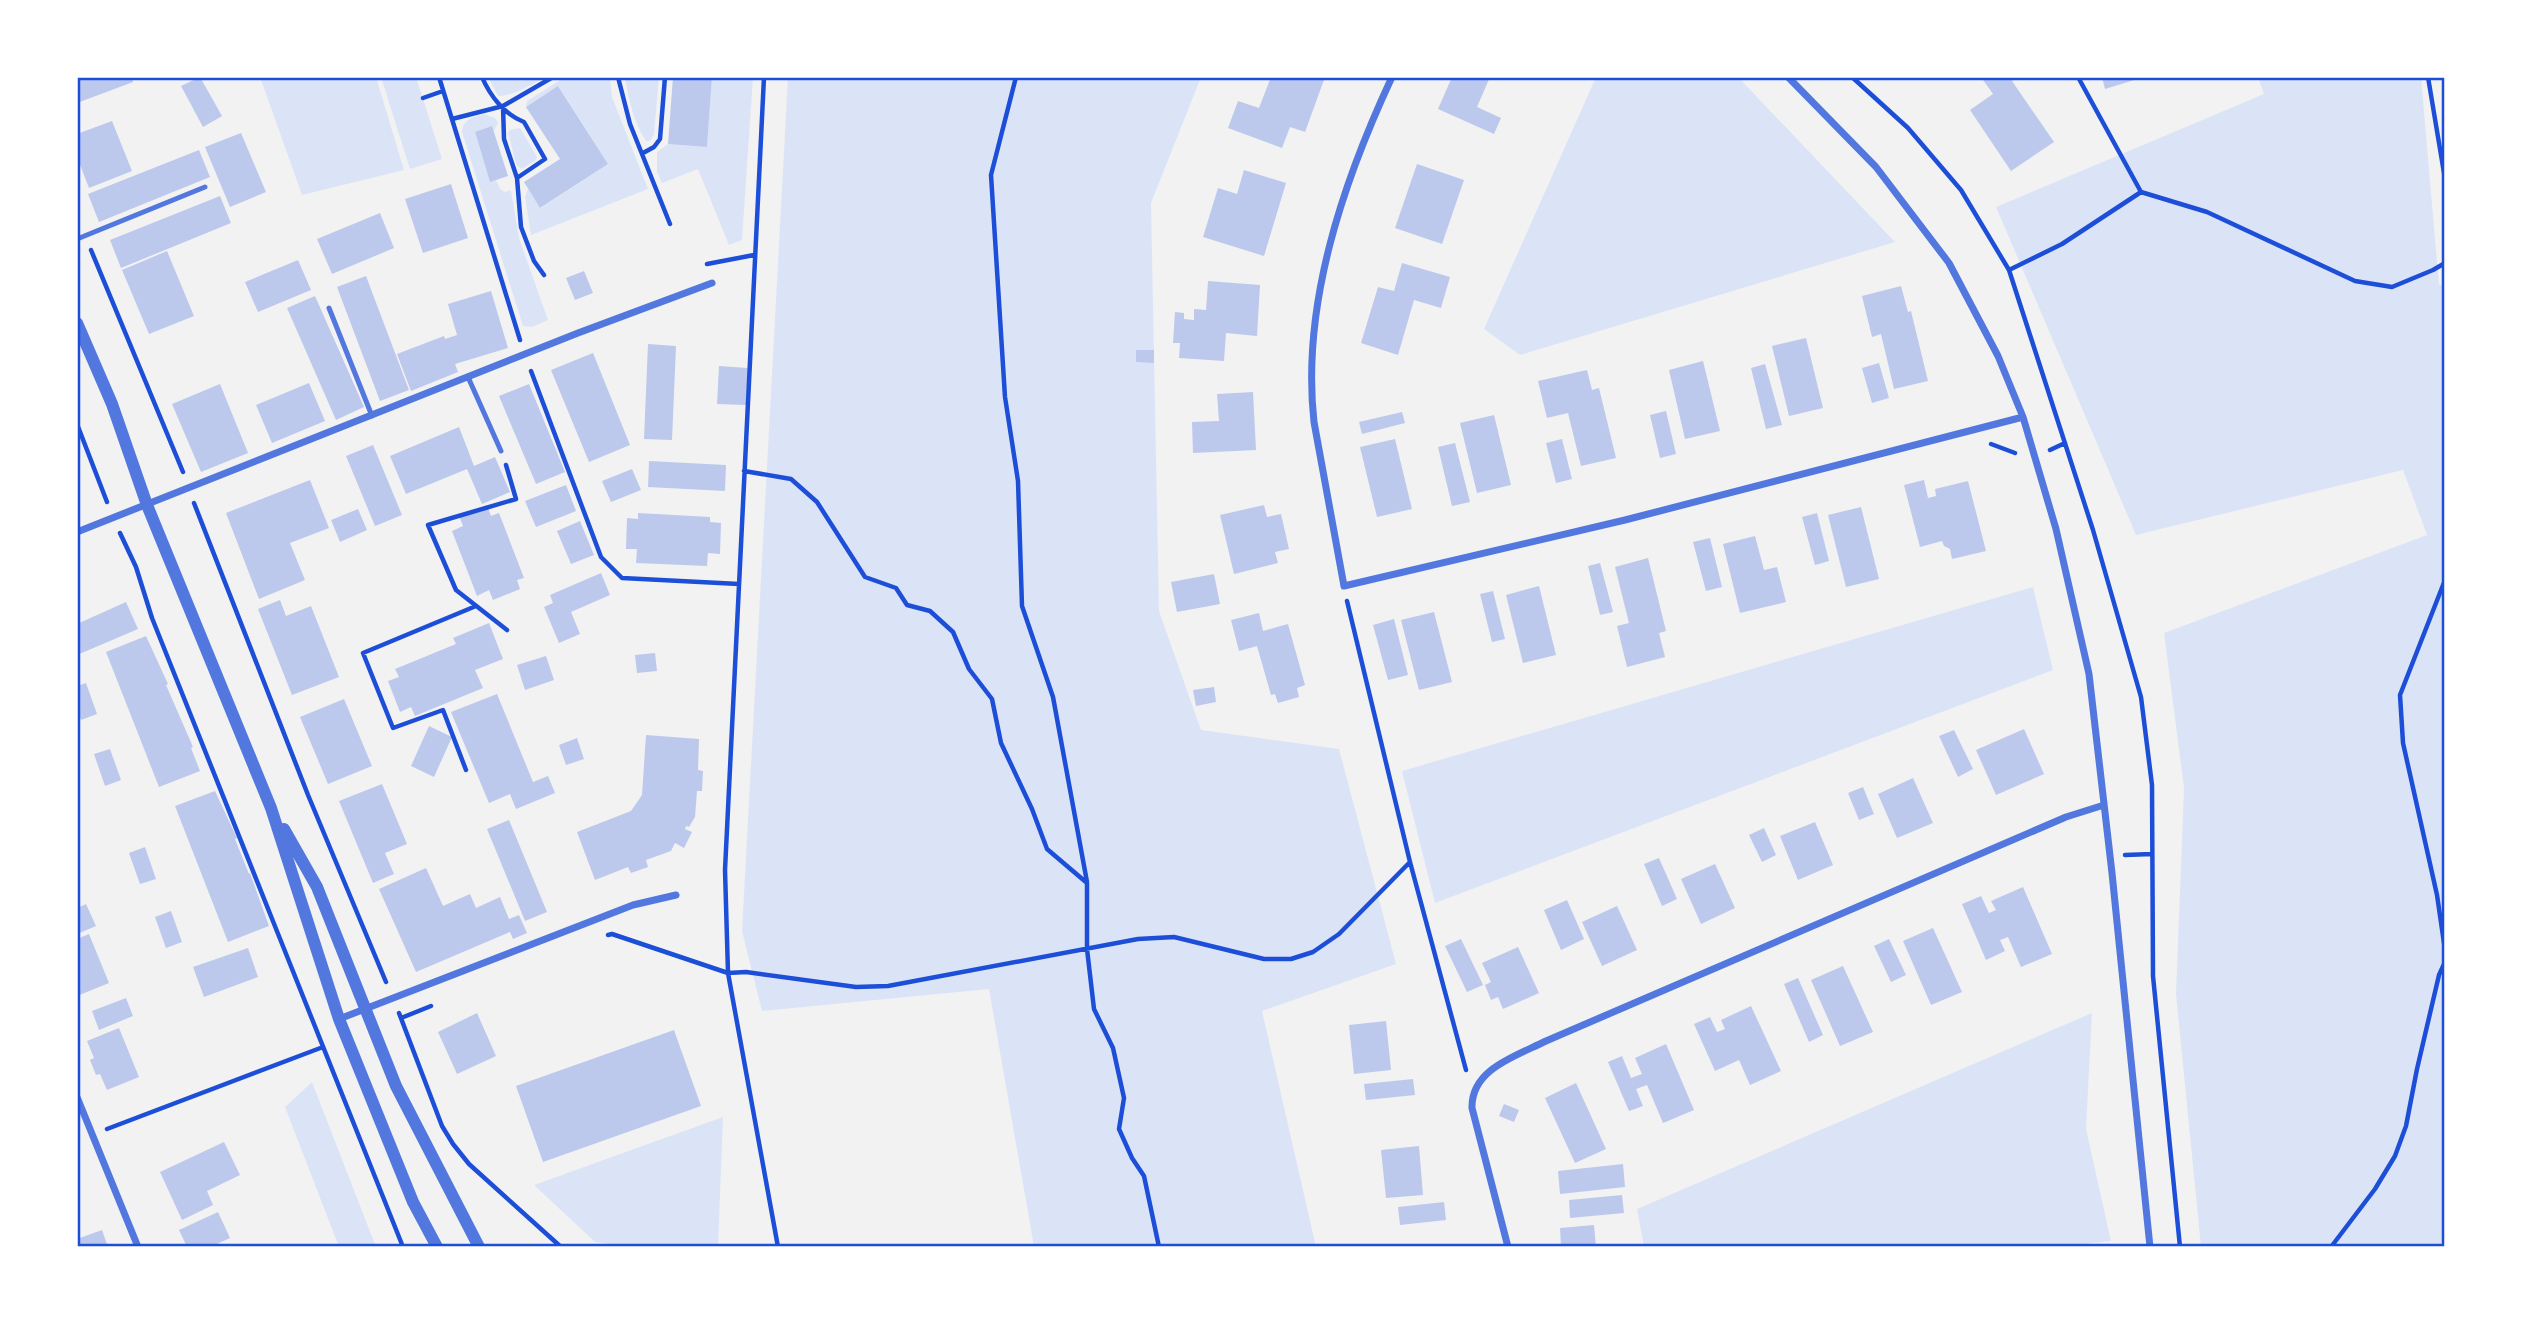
<svg xmlns="http://www.w3.org/2000/svg" width="2522" height="1324" viewBox="0 0 2522 1324" font-family="'Noto Sans',sans-serif">
  <rect width="100%" height="100%" fill="#f2f2f2"/>
  <path fill="#dbe4f7" d="M260,77H376L404,170L302,195Z
    M381,77H416L442,159L410,169Z
    M488,77H545C531,85 515,95 498,96Z
    M565,77H610L612,97L648,189L531,235L525,197L528,189L541,208L608,164L559,87L526,107L527,101Z
    M625,77H659L654,134L650,141H646C634,123 628,98 625,77Z
    M712,77H753L742,240L729,245L698,169L662,183L657,172V152L668,144L707,147Z
    M788,77H1201L1151,203L1159,611L1201,730L1339,749L1396,964L1262,1011L1316,1247H1034L989,989L762,1011L742,931Z
    M1596,77H1738L1895,242L1520,355L1484,329Z
    M2258,77H2421L2439,285H2445V1247H2201L2176,994L2184,788L2164,633L2427,535L2403,470L2136,535L1996,207L2264,94Z
    M484,114L495,118L498,123L494,131L492,127L475,133L490,181L496,180L500,189L505,192L511,190L519,238L548,320L532,327L523,326L462,132C463,119 473,117 484,114Z
    M520,128L537,157L535,161L521,169L516,164L508,133L510,130Z
    M2033,587L2053,670L1435,903L1402,771Z
    M2092,1013L2086,1129L2111,1241L2057,1247H1644L1637,1209Z
    M312,1082L376,1247H339L285,1107Z
    M723,1117L718,1247H635L595,1242L534,1185Z"/>
  <path fill="#bdc9ec" d="M77,77H132L133,82L77,103Z
    M200,77L222,116L203,127L181,86Z
    M673,77H712L707,147L668,144Z
    M1271,77H1325L1305,132L1290,127L1282,148L1228,128L1238,101L1259,108Z
    M1452,77H1490L1477,107L1501,118L1494,134L1438,109Z
    M1981,77H2018L2012,81L2054,142L2011,171L1970,110L1993,94Z
    M2102,77H2141V78L2105,89Z
    M558,86L608,164L540,208L524,182L560,159L526,107Z
    M112,121L132,171L89,188L77,157V134Z
    M492,126L508,176L490,182L475,132Z
    M241,133L266,192L230,207L205,147Z
    M199,150L210,177L99,222L88,194Z
    M1417,164L1464,180L1442,244L1395,228Z
    M1244,170L1286,183L1264,256L1203,237L1218,188L1237,194Z
    M451,184L468,238L423,253L405,199Z
    M220,196L231,223L121,268L110,240Z
    M380,213L394,248L332,274L317,239Z
    M167,251L194,316L149,334L122,270Z
    M298,260L311,290L258,312L245,282Z
    M1402,263L1450,277L1441,308L1414,300L1398,355L1361,343L1378,287L1394,291Z
    M584,271L593,293L575,300L566,278Z
    M366,276L409,390L380,401L337,287Z
    M1208,281L1260,285L1257,336L1226,333L1224,361L1179,358L1180,343H1173L1175,312L1184,313V319L1194,320V309L1206,310Z
    M1901,286L1908,312L1911,311L1928,381L1894,389L1881,334L1872,337L1862,296Z
    M491,291L508,348L455,364L458,372L411,391L397,354L444,336L445,339L457,335L448,304Z
    M315,296L364,407L336,420L287,308Z
    M1806,338L1823,408L1789,416L1772,346Z
    M648,344L676,346L672,440L644,439Z
    M1136,350H1154V363L1136,362Z
    M593,353L630,445L589,462L551,370Z
    M1703,361L1720,431L1685,439L1669,370Z
    M1879,363L1889,398L1872,403L1862,368Z
    M1765,364L1782,425L1766,429L1751,368Z
    M719,366L748,368L746,405L717,404Z
    M1587,370L1592,390L1599,388L1616,458L1581,466L1568,413L1547,418L1538,381Z
    M309,383L325,421L272,443L256,405Z
    M220,384L248,453L201,472L172,404Z
    M529,384L565,472L536,484L499,396Z
    M1253,392L1256,450L1193,453L1192,422L1219,421L1217,394Z
    M1666,411L1676,454L1660,458L1650,415Z
    M1402,412L1405,423L1362,434L1359,422Z
    M1494,415L1511,485L1477,493L1460,423Z
    M459,427L474,466L495,457L510,492L482,504L467,469L406,494L390,456Z
    M1395,439L1412,509L1377,517L1360,447Z
    M1562,439L1572,479L1556,483L1546,443Z
    M1455,443L1470,502L1452,506L1438,447Z
    M373,445L402,515L375,526L346,456Z
    M649,461L726,465L725,491L648,487Z
    M632,469L641,490L611,502L602,481Z
    M310,480L329,528L290,543L305,580L259,599L226,513Z
    M1924,480L1928,498L1936,496L1935,489L1968,481L1986,551L1952,559L1950,549L1944,546L1942,541L1920,547L1904,485Z
    M566,485L576,511L536,527L525,501Z
    M487,505L491,516L499,513L524,578L517,580L520,589L493,600L489,590L477,596L452,531L463,526L459,516Z
    M1264,505L1267,517L1281,514L1289,549L1275,552L1278,563L1234,574L1220,515Z
    M1861,507L1879,579L1846,587L1828,515Z
    M358,509L367,530L340,542L331,520Z
    M638,513L710,517V522L721,523L720,554L708,553L707,566L636,563L637,549H626L627,518L638,519Z
    M1817,513L1829,561L1815,565L1802,517Z
    M580,521L594,555L571,564L557,531Z
    M1755,536L1764,570L1777,567L1786,602L1740,613L1723,544Z
    M1710,538L1722,587L1706,591L1693,542Z
    M1648,558L1666,631L1659,633L1665,657L1627,667L1617,626L1629,623L1615,567Z
    M1600,563L1613,612L1600,615L1588,566Z
    M601,573L610,595L571,612L580,634L559,643L544,607L553,603L550,595Z
    M1214,574L1220,604L1177,612L1171,582Z
    M1539,586L1556,655L1523,663L1506,595Z
    M1493,591L1505,639L1492,642L1480,594Z
    M280,600L286,616L311,606L339,677L292,695L258,609Z
    M126,602L138,629L77,655V624Z
    M1434,612L1452,682L1419,690L1401,620Z
    M1259,613L1263,631L1288,624L1305,685L1297,688L1299,697L1278,703L1275,694L1271,695L1257,646L1239,651L1231,620Z
    M1394,619L1408,675L1388,680L1373,625Z
    M489,623L503,659L475,670L483,688L415,716L411,707L400,712L388,681L399,677L395,669L456,644L453,638Z
    M146,636L168,684L166,685L193,747L191,748L200,771L159,787L106,652Z
    M655,653L657,671L637,673L635,655Z
    M546,656L554,680L525,690L517,665Z
    M86,683L97,714L81,720L77,709V686Z
    M1214,687L1216,702L1196,706L1193,690Z
    M497,694L533,782L548,776L555,793L516,809L510,794L489,803L451,712Z
    M344,699L372,766L328,784L300,717Z
    M429,726L452,737L434,777L411,766Z
    M2024,729L2044,774L1996,795L1976,750Z
    M1954,730L1973,769L1958,777L1939,736Z
    M646,735L699,739L698,770L703,771L702,791H697L695,817L689,827L686,826L685,829L692,832L684,848L675,843L671,851L646,860L648,867L631,873L628,867L595,880L577,832L631,811L642,795Z
    M577,738L584,759L566,765L559,745Z
    M110,749L121,780L105,786L94,754Z
    M1913,778L1933,823L1897,838L1878,794Z
    M382,784L407,844L385,853L394,874L373,883L339,801Z
    M1863,787L1874,814L1859,820L1848,793Z
    M215,791L237,838L235,839L249,874L250,873L269,926L228,942L175,806Z
    M509,820L547,912L525,921L487,829Z
    M1815,822L1833,865L1798,880L1780,836Z
    M1764,828L1776,855L1762,862L1749,835Z
    M145,847L156,879L140,884L129,853Z
    M1659,858L1677,899L1662,906L1644,864Z
    M1715,864L1735,908L1701,924L1681,879Z
    M426,868L443,906L470,894L476,908L500,897L509,919L519,915L527,933L513,939L510,932L416,972L379,889Z
    M2023,887L2052,954L2021,967L2008,937L2000,940L2005,951L1986,960L1962,904L1981,896L1989,913L1996,910L1991,901Z
    M1567,900L1584,939L1561,950L1544,910Z
    M86,904L96,926L77,934V908Z
    M1617,906L1637,950L1602,966L1582,922Z
    M171,911L182,942L166,948L155,917Z
    M1933,928L1962,992L1931,1005L1903,941Z
    M89,934L109,983L77,996V939Z
    M1461,939L1483,985L1467,992L1445,946Z
    M1889,939L1906,975L1891,982L1874,946Z
    M1518,947L1539,993L1503,1009L1498,997L1491,1000L1485,985L1491,982L1482,963Z
    M248,948L258,977L204,997L193,967Z
    M1843,966L1873,1032L1840,1046L1811,980Z
    M1798,978L1823,1035L1809,1042L1784,984Z
    M126,998L133,1016L99,1030L92,1011Z
    M1751,1006L1781,1071L1750,1085L1739,1060L1715,1071L1694,1024L1710,1017L1717,1032L1725,1029L1721,1020Z
    M477,1013L496,1056L457,1074L438,1032Z
    M1386,1021L1391,1070L1354,1074L1349,1025Z
    M119,1028L139,1077L107,1090L100,1074L96,1075L90,1060L94,1058L87,1041Z
    M674,1030L701,1106L543,1162L516,1086Z
    M1666,1044L1694,1110L1663,1123L1647,1085L1636,1089L1643,1106L1629,1111L1608,1062L1622,1056L1631,1078L1642,1074L1635,1058Z
    M1413,1079L1415,1095L1366,1100L1364,1084Z
    M1576,1083L1606,1149L1575,1163L1545,1098Z
    M1504,1104L1519,1110L1514,1122L1499,1116Z
    M224,1142L240,1175L207,1191L213,1205L182,1220L160,1172Z
    M1419,1146L1423,1195L1386,1198L1381,1150Z
    M1623,1164L1625,1187L1560,1194L1558,1171Z
    M1622,1195L1624,1213L1570,1218L1569,1200Z
    M1444,1202L1446,1220L1400,1225L1398,1207Z
    M218,1212L230,1238L210,1247H187L179,1230Z
    M1594,1225L1596,1247H1561L1560,1228Z
    M102,1230L108,1247H77V1239Z"/>
  <g fill="none" stroke-linecap="round" stroke-linejoin="round">
    <path stroke="#1d4ed8" stroke-width="4.5" d="M439,77L520,340
      M482,77C490,96 505,115 524,122L545,159L517,178
      M618,77L630,124L670,224
      M764,77L725,870L728,973L778,1247
      M1016,77L991,175L1005,397L1018,481L1022,606L1053,697L1087,882
      M1852,77L1908,128L1961,190L2009,270L2093,530L2141,697L2152,785L2153,976L2180,1247
      M2078,77L2141,192
      M2428,77L2445,179
      M423,98L443,91
      M503,106L504,139L517,178L521,227L534,261L544,275
      M452,119L503,106L553,77
      M643,153L654,147L660,139L665,77
      M91,250L183,472
      M707,264L754,255
      M2009,270L2062,244L2141,192L2207,212L2355,281L2392,287L2433,270L2445,263
      M531,371L601,557L622,578L739,584
      M77,424L107,502
      M1991,444L2015,453
      M2050,450L2065,443
      M506,465L516,499L428,525L456,590L507,630
      M744,471L791,479L817,502L865,577L896,588L907,605L930,611L953,632L969,669L992,699L1001,743L1032,809L1047,849L1087,883V949L1094,1009L1113,1048L1124,1098L1119,1129L1132,1158L1144,1176L1159,1247
      M194,503L308,795L386,982
      M120,533L136,567L152,618C235,828 320,1037 403,1247
      M2445,580L2400,695L2403,743L2437,895L2445,950
      M1347,601L1410,862L1466,1070
      M466,770L443,710L393,728L363,653L476,606
      M2125,855L2152,854
      M608,935L612,934L728,973L746,972L856,987L888,986L1138,939L1174,937L1264,959H1291L1313,952L1339,934L1410,862
      M399,1013L442,1126L453,1144L469,1164L561,1247
      M401,1018L431,1006
      M107,1129L323,1047
      M2331,1247L2375,1189L2395,1156L2406,1126L2417,1069L2439,975L2445,962"/>
    <path stroke="#5277de" stroke-width="5" d="M77,239L205,187
      M329,308L372,416
      M468,377L501,451"/>
    <path stroke="#5277de" stroke-width="7" d="M1392,77C1343,182 1301,305 1314,422L1344,586L1625,520L2023,417
      M1788,77L1876,167L1949,263L1998,356L2023,417L2056,529L2089,674L2112,873L2150,1247
      M77,532L578,333L712,283
      M339,1019L633,905L676,895
      M77,1097L138,1247
      M1508,1247L1472,1108C1471,1069 1516,1056 1546,1041L2066,817L2104,805"/>
    <path stroke="#5277de" stroke-width="12" d="M77,323L112,404L147,505L271,808L339,1019L413,1202L437,1247
      M284,829L317,887L396,1086L479,1247"/>
  </g>
  <rect width="2522" height="1324" fill="none" stroke="#ffffff" stroke-width="158"/>
  <rect x="79" y="79" width="2364" height="1166" fill="none" stroke="#1d4ed8" stroke-width="2.5"/>
</svg>
